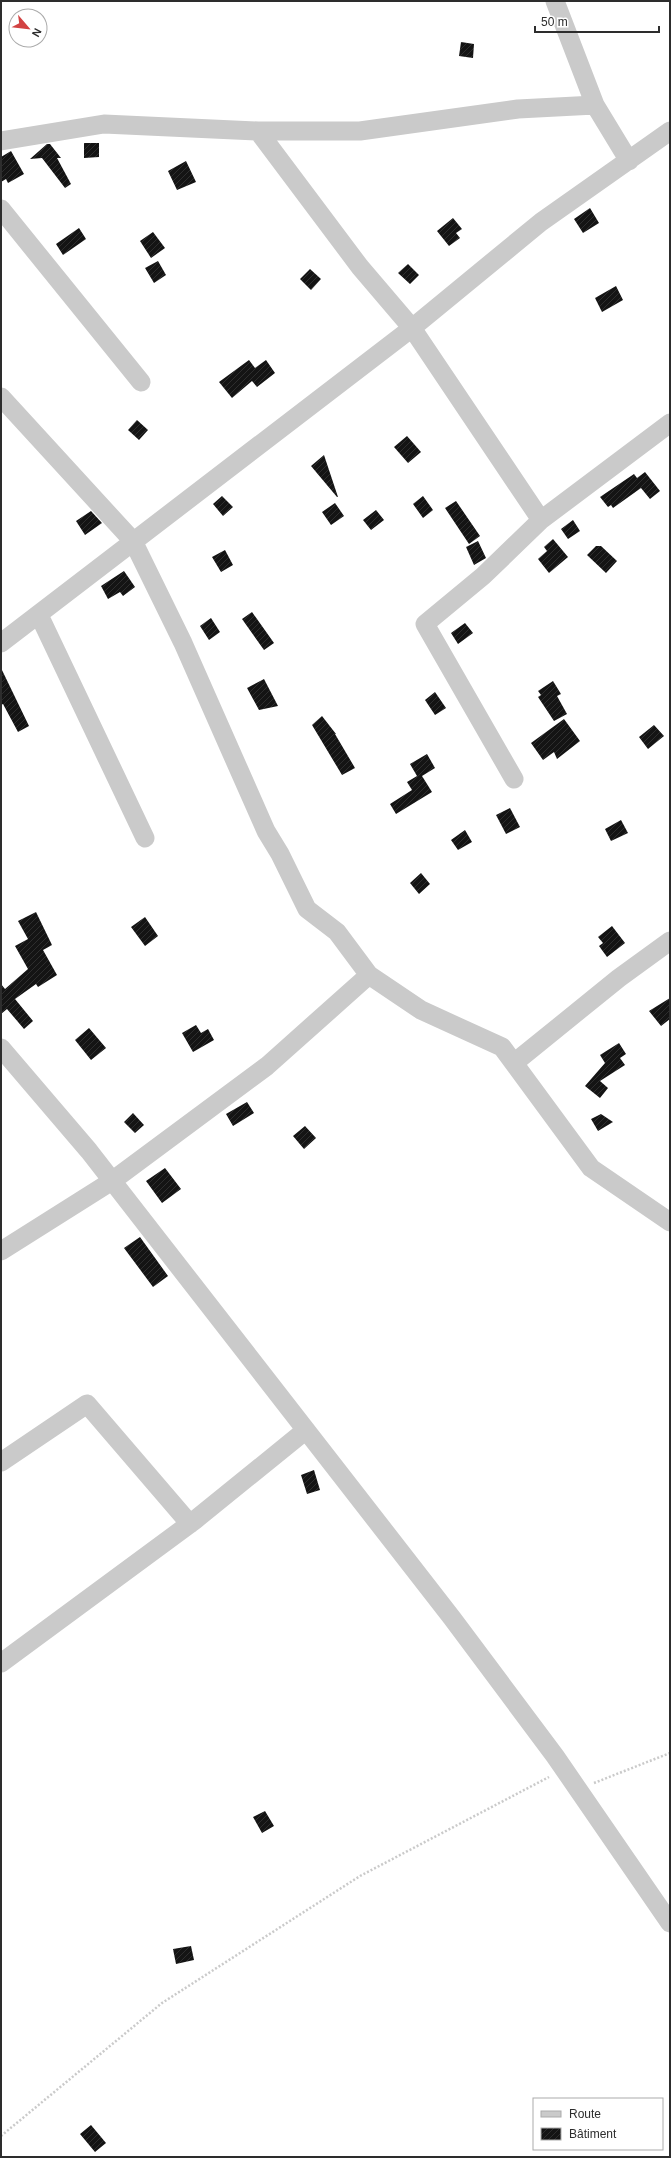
<svg xmlns="http://www.w3.org/2000/svg" width="671" height="2158" viewBox="0 0 671 2158" font-family="Arial,sans-serif">
  <defs>
    <pattern id="building-hatch" width="6" height="6" patternUnits="userSpaceOnUse"><rect width="6" height="6" fill="#141414"/><path d="M-1 1l2-2M0 6l6-6M5 7l2-2" fill="none" stroke="#2e2e2e"/></pattern>
  </defs>
  <rect width="100%" height="100%" fill="#fff"/>
  <path fill="url(#building-hatch)" d="M461,42L474,44L473,58L459,56Z
    M84,143H99V157L84,158Z
    M47,144H50L61,158H57L71,184L65,188L42,158L30,159Z
    M11,151L24,174L8,183L6,179L1,182V157Z
    M186,161L196,182L177,190L168,171Z
    M590,208L599,223L583,233L574,219Z
    M453,218L462,229L456,233L460,238L449,246L437,231Z
    M79,228L86,239L63,255L56,244Z
    M153,232L165,248L151,258L140,241Z
    M158,261L166,275L154,283L145,268Z
    M408,264L419,275L410,284L398,273Z
    M310,269L321,279L311,290L300,279Z
    M616,286L623,300L602,312L595,298Z
    M249,360L255,368L266,360L275,373L257,387L252,381L232,398L219,382Z
    M137,420L148,430L139,440L128,430Z
    M407,436L421,452L408,463L394,447Z
    M324,455L338,497H337L311,466Z
    M645,472L660,491L650,499L641,488L613,508L611,505L608,507L600,497L634,474L637,478Z
    M222,496L233,507L223,516L213,504Z
    M423,496L433,510L423,518L413,504Z
    M456,501L480,536L469,544L445,508Z
    M335,503L344,516L331,525L322,512Z
    M376,510L384,520L371,530L363,520Z
    M91,511L102,523L85,535L76,521Z
    M573,520L580,531L568,539L561,529Z
    M553,539L568,557L549,573L538,559L547,551L544,547Z
    M478,541L486,558L474,565L466,547Z
    M596,546H601L617,561L606,573L587,555Z
    M225,550L233,565L221,572L212,557Z
    M124,571L135,587L123,596L120,592L108,599L101,586Z
    M252,612L274,643L264,650L242,619Z
    M211,618L220,632L209,640L200,626Z
    M465,623L473,633L458,644L451,633Z
    M1,668L29,726L18,732L3,704L1,705Z
    M264,679L278,706L259,710L247,688Z
    M553,681L561,694L557,696L567,714L554,721L538,697L541,695L538,691Z
    M435,692L446,708L435,715L425,700Z
    M322,716L336,734H335L355,768L342,775L312,725Z
    M564,719L580,741L557,759L554,752L543,760L531,743Z
    M654,725L664,736L648,749L639,737Z
    M427,754L435,768L422,776L432,792L396,814L390,804L412,790L407,782L417,776L410,764Z
    M510,808L520,827L506,834L496,815Z
    M621,820L628,833L611,841L605,829Z
    M465,830L472,842L458,850L451,840Z
    M421,873L430,884L419,894L410,883Z
    M36,912L52,945L43,950L57,975L38,987L36,984L15,999L33,1021L24,1029L7,1009L1,1014V984L5,989L28,969L15,946L28,939L18,921Z
    M145,917L158,936L145,946L131,927Z
    M612,926L625,943L607,957L599,946L603,943L598,937Z
    M670,998V1019L661,1026L649,1011Z
    M196,1025L201,1033L208,1029L214,1040L193,1052L182,1033Z
    M89,1028L106,1048L91,1060L75,1040Z
    M619,1043L626,1054L620,1058L625,1065L600,1081L608,1088L600,1098L585,1086L605,1063L600,1055Z
    M247,1102L254,1113L233,1126L226,1114Z
    M133,1113L144,1125L135,1133L124,1122Z
    M601,1114L613,1122L598,1131L591,1119Z
    M305,1126L316,1138L304,1149L293,1136Z
    M165,1168L181,1189L162,1203L146,1181Z
    M140,1237L168,1276L153,1287L124,1248Z
    M314,1470L320,1490L307,1494L301,1475Z
    M265,1811L274,1826L262,1833L253,1817Z
    M191,1946L194,1960L176,1964L173,1949Z
    M91,2125L106,2143L95,2152L80,2134Z"/>
  <g fill="none" stroke-linecap="round" stroke-linejoin="round">
    <path stroke="#cacaca" stroke-width="2.5" stroke-dasharray="2 2" stroke-linecap="butt" d="M594,1783L670,1753
      M1,2136L162,2003L360,1876L549,1777"/>
    <path stroke="#cacaca" stroke-width="19" d="M555,1L595,105
      M258,131L360,267L412,328L541,520L483,576L425,624L514,779
      M1,141L104,124L258,131H360L518,109L595,105L629,161
      M1,209L141,382
      M1,397L133,541L183,643L266,831L280,854L307,909L337,932L369,975
      M541,520L670,423
      M39,615L145,838
      M1,643L412,328L541,222L670,131
      M1,1048L89,1151L452,1618L555,1756L670,1923
      M514,1063L619,978L670,941
      M1,1251L112,1181L267,1066L369,975L421,1010L502,1047L591,1168L670,1222
      M1,1462L87,1404L190,1524
      M1,1663L195,1520L306,1430"/>
  </g>
  <rect width="671" height="2158" fill="none" stroke="#2d2d2d" stroke-width="4"/>
  <rect x="533" y="2098" width="130" height="52" fill="#ffffff" stroke="#ababab"/>
  <rect x="541" y="2111" width="20" height="6" fill="#cacaca" stroke="#ababab"/>
  <text x="569" y="2118" font-size="12" fill="#2d2d2d">Route</text>
  <rect x="541" y="2128" width="20" height="12" fill="url(#building-hatch)" stroke="#ababab"/>
  <text x="569" y="2138" font-size="12" fill="#2d2d2d">Bâtiment</text>
  <g transform="translate(28 28) rotate(118)"><circle r="19" fill="#ffffff" stroke="#ababab"/>
  <path d="M0-3L7 15L0 10L-7 15Z" fill="#d24242"/>
  <text y="-6" font-size="11" font-weight="bold" text-anchor="middle" fill="#2d2d2d">N</text>
  </g>
  <path d="M535 26v6h124v-6" fill="none" stroke="#2d2d2d" stroke-width="2"/>
  <text x="541" y="26" font-size="12" fill="#2d2d2d" stroke="#ffffff" stroke-width="3" paint-order="stroke">50 m</text>
</svg>
